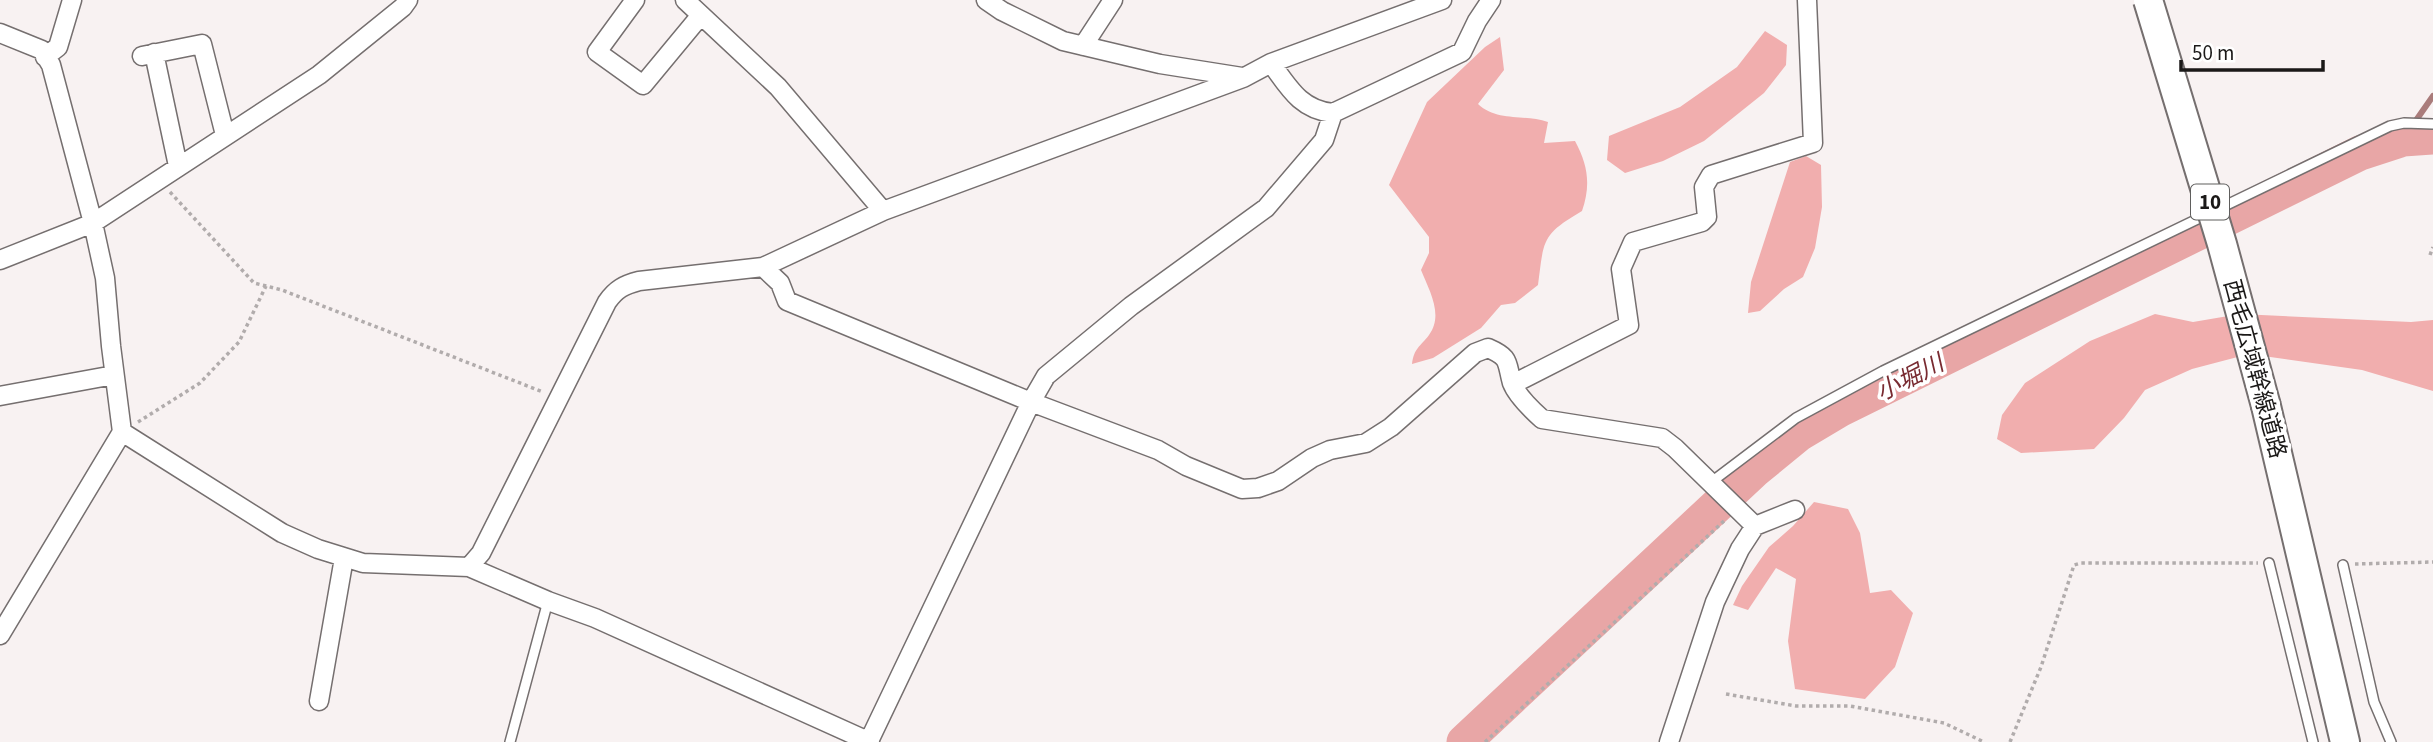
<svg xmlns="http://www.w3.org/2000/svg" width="2433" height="742" viewBox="0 0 2433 742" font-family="'Source Sans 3','Noto Sans JP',sans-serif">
  <rect width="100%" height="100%" fill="#f8f2f2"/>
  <path fill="#f1aeae" d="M1765,31L1787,45L1786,65L1764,93L1704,141L1663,161L1625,173L1607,160L1609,136L1680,107L1737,67Z
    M1500,37L1504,70L1478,104C1497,122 1524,114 1548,122L1544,143L1575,141C1588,165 1591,185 1582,211C1541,235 1544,240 1538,285L1515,303L1501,305L1481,328L1433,358L1412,364C1414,348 1420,347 1429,335C1444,315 1429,290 1421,270L1429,253V237L1389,185L1427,102L1485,47Z
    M1806,156L1821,165L1822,207L1815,248L1803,277L1784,289L1760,311L1748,313L1751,282L1790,162Z
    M2155,314L2193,322L2240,314L2411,322L2433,320V391L2362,370L2249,354L2192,369L2145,390L2124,418L2094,449L2021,453L1997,439L2002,415L2025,383L2090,341Z
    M1814,502L1848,509L1860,533L1870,593L1891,590L1913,613L1895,667L1865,699L1795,689L1788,641L1796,579L1776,568L1748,610L1733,605L1742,586L1769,547L1793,526Z"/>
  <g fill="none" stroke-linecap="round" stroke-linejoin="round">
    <path stroke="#aa7c7b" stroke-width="6" d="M2403,139L2433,96"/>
    <path stroke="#e8a6a6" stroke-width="35" d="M1464,742L1755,470L1799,434L1841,409L2360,153L2403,139L2433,137"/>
    <defs>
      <path id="lane" d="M1710,483L1796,418L1883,371L2390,126L2404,123L2433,124
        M2269,563L2313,742
        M2343,565L2374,702L2391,742
        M510,742L548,601"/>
      <path id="street" d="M635,0L597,52L643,85L701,15
        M685,0L778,87L883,211
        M986,0L1002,11L1063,41L1160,64L1242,77
        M0,33L42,50L51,65L93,223L105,278L111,346L122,432L0,635
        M1083,46L1113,0
        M154,53L178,166
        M142,56L202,44L225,135
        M45,57L58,47L72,0
        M1271,63C1289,88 1301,110 1333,113L1462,52L1477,21L1491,0
        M0,260L93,223L319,75L403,7L408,0
        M763,267L780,283L787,301L1031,402L1158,450L1186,466L1242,489L1258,488L1278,481L1312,458L1330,450L1366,443L1391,427L1475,353L1488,348C1511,358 1506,362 1512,383C1517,396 1532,410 1542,419L1662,438L1675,448L1755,526
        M1513,384L1629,325L1621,269L1633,242L1702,222L1707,217L1704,187L1711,175L1813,143L1807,0
        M0,396L114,375
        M122,432L282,533L318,549L363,563L469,567L481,553L607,302C616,289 624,285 639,281L763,267L883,211L1243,78L1271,63L1442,0
        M469,567L548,601L595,618L870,742
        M319,701L344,558
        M869,741L1031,402L1046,376L1131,306L1266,208L1324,140L1333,113
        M1669,742L1715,602L1740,549L1755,526L1795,510"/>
      <path id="primary" d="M2266,406L2345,742"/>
    </defs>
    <use href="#lane" stroke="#756f6f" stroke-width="12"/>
    <use href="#street" stroke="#756f6f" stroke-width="21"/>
    <use href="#primary" stroke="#756f6f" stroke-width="32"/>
    <path stroke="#b1acac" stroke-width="3.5" stroke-dasharray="3.5 3.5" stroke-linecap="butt" d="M170,192L254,283L282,290L543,392
      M2430,255L2433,247
      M138,422L200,383L239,342L266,286
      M2355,564L2433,562
      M1726,694L1796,706H1850L1944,723L1984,742
      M1485,742L1725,520
      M2010,742L2041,667L2074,565L2081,563H2258"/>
    <use href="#lane" stroke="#fff" stroke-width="9"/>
    <use href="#street" stroke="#fff" stroke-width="18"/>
    <use href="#primary" stroke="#fff" stroke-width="28"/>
    <defs>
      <path id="primary-bridge" d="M2148,0L2222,244L2266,406"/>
    </defs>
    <use href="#primary-bridge" stroke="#756f6f" stroke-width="32" stroke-linecap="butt"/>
    <use href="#primary-bridge" stroke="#fff" stroke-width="28"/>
  </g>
  <g text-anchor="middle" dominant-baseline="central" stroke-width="7" stroke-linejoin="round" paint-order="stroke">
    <rect fill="#fff" stroke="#5f5e5d" stroke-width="2" x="2191" y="184.5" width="38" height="35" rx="5"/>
    <g font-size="21" font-weight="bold" fill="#1b1918">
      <text x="2210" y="202">10</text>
    </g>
    <g font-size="23" fill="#1b1918" stroke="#fff">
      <text transform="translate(2255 369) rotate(75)">西毛広域幹線道路</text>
    </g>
    <g font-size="24" font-style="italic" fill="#792b31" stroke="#fff">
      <text transform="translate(1910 378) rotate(-27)">小堀川</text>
    </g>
  </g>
  <path d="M2181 60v10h142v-10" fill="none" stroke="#1b1918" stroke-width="3.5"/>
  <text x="2192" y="60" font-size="21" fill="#1b1918" stroke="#ffffff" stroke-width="5" paint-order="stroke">50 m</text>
</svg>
